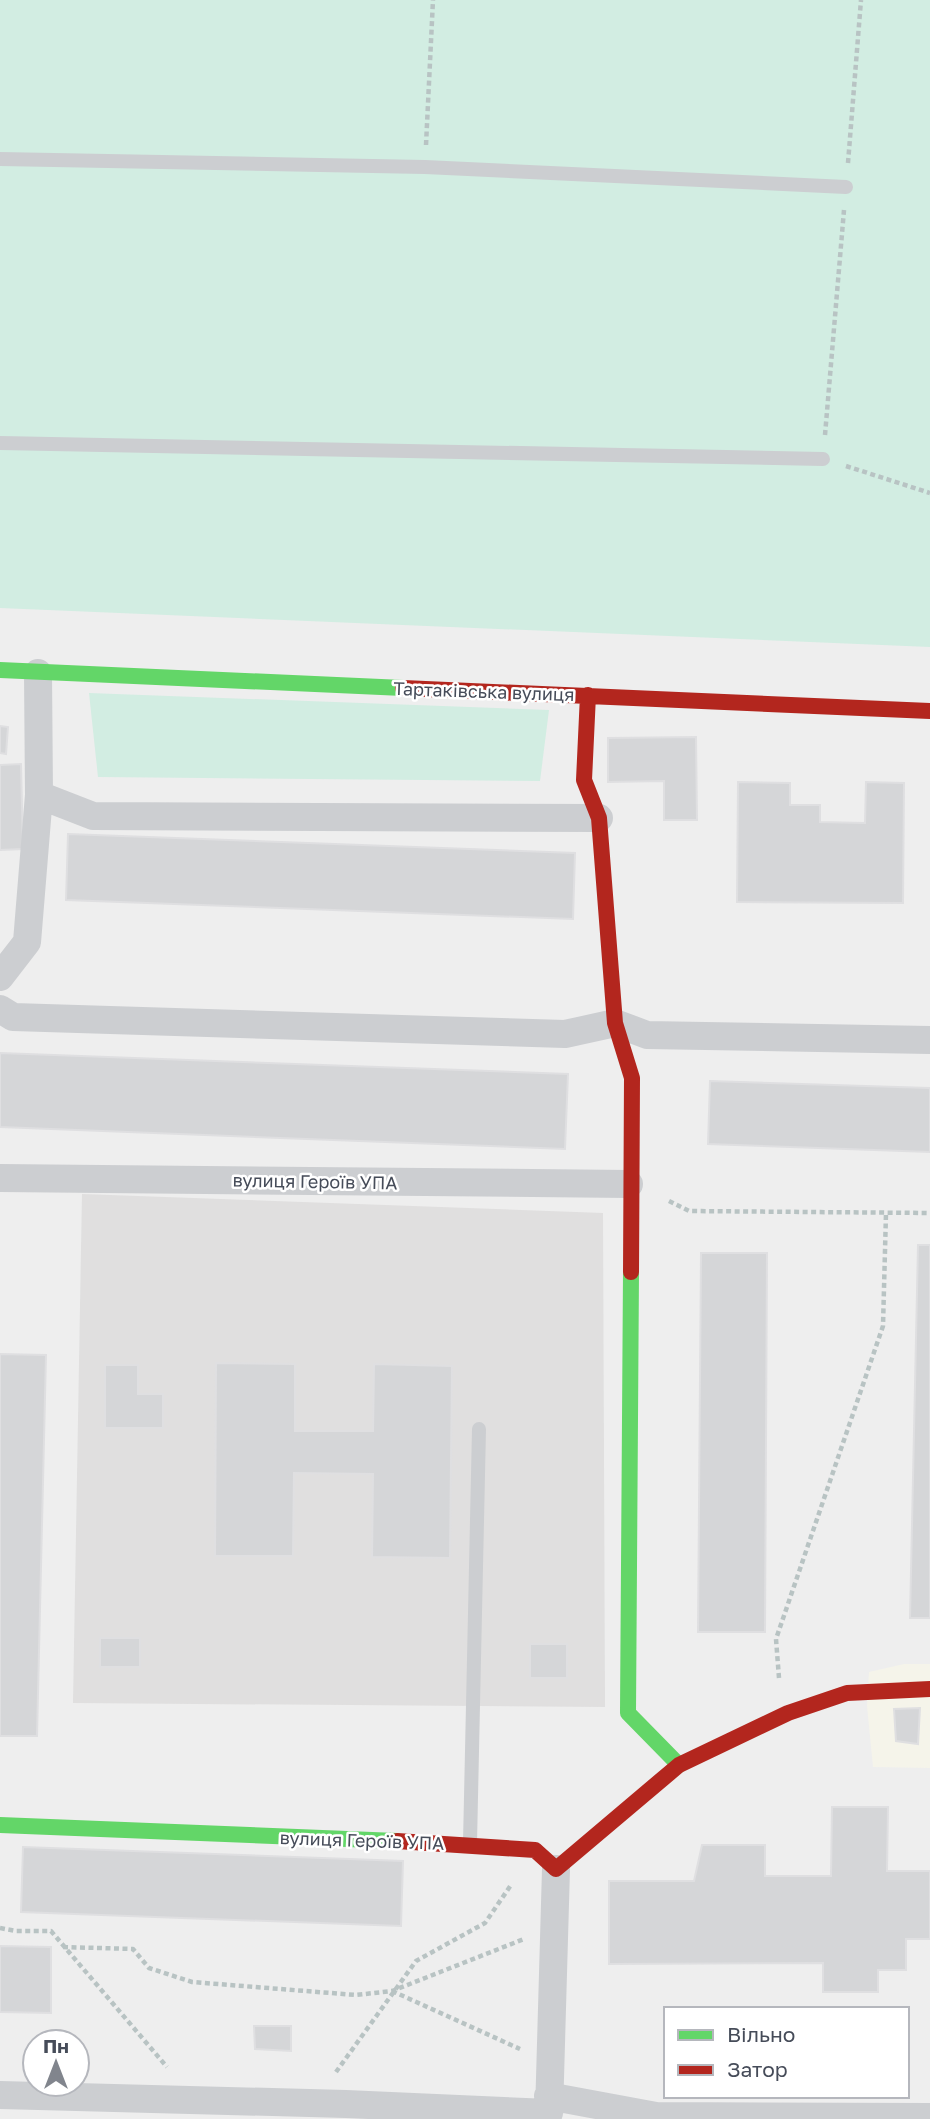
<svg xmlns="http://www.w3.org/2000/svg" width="930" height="2119" viewBox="0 0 930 2119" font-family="'Golos Text',sans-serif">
  <rect width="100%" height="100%" fill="#eee"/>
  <path fill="#f5f4ea" d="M904,1664H930V1768L873,1767L867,1706L869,1672Z"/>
  <path fill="#e0dfdf" d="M82,1194L603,1213L605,1707L73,1703Z"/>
  <path fill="#d2ede2" d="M0,0H930V647L0,608Z
    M89,693L549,710L540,781L98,777Z"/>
  <path fill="#d5d6d8" stroke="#dfdfe1" stroke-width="2" d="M0,726L8,727L6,754L0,753Z
    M696,737L697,820H664V781L608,782V738Z
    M21,764L23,849L0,850V765Z
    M738,782L790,783V805H820V822L865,823L866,782L904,783L903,903L737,902Z
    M68,834L575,853L573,919L66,900Z
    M0,1053L568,1074L565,1149L0,1127Z
    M710,1081L930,1088V1152L708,1144Z
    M918,1245H930V1618H910Z
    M701,1253H767L765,1632H698Z
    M0,1354L46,1355L37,1736H0Z
    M216,1363L295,1364V1431H373L374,1364L452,1366L450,1558L372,1557L373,1474L294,1473L293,1556H215Z
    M105,1365H138V1394H163V1428H105Z
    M100,1638H140V1667H100Z
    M530,1644H567V1678H530Z
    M920,1708L918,1744L896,1741L894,1709Z
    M832,1807H888L887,1871H930V1939H906V1970H878V1992H823V1963L609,1964V1881H694L702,1845H765V1876H831Z
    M23,1847L403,1861L401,1926L21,1912Z
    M0,1946L51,1947V2013L0,2012Z
    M254,2026H291V2051L255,2049Z"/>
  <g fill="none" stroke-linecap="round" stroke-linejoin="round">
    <path stroke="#b8c3c3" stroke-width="4.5" stroke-dasharray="5 3.5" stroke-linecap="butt" d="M426,145L433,0
      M848,163L861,0
      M825,435L844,210
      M846,466L930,493
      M669,1201L689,1211L930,1213
      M779,1678L776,1639L883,1326L886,1213
      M0,1928L16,1931H51L167,2067
      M63,1947L133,1949L149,1968L192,1982L356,1995L392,1991L524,1939
      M392,1991L520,2049
      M336,2072L416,1961L485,1923L511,1885"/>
    <path stroke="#ccced1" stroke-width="14" d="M0,159L425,167L846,187
      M0,443L823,459
      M470,1843L479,1429"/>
    <path stroke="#ccced1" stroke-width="28" d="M38,673L39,795L93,816L599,818
      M0,977L27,942L39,795
      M0,1009L13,1017L565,1034L615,1023L647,1035L930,1040
      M0,1178L629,1184
      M0,2095L346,2104L549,2113
      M548,2096L656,2116L930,2117
      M549,2113L556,1869"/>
    <path stroke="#63d668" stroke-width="16" d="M0,670L403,688
      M631,1272L628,1713L679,1765
      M0,1825L397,1841"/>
    <path stroke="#b3261e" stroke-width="16" d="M403,688L930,711
      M588,695L584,780L599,818L615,1023L632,1078L631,1272
      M397,1841L535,1850L556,1869L679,1765L788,1713L847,1693L930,1689"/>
  </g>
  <g text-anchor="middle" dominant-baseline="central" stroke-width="5" stroke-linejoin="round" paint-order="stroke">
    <g font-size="18" fill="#464c59" stroke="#fff">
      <text transform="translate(484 691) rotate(2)">Тартаківська вулиця</text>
      <text transform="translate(315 1181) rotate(1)">вулиця Героїв УПА</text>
      <text transform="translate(362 1840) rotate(2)">вулиця Героїв УПА</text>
    </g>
  </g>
  <rect x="664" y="2007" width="245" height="91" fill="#ffffff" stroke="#b5b7bd" stroke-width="2"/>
  <rect x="678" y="2030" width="35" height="10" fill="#63d668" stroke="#b5b7bd" stroke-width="2"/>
  <text x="727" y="2042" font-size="21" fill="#464c59">Вільно</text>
  <rect x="678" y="2065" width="35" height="10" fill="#b3261e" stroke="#b5b7bd" stroke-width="2"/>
  <text x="727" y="2077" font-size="21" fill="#464c59">Затор</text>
  <g transform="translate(56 2063)"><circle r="33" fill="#ffffff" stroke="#b5b7bd" stroke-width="2"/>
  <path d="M0-5L12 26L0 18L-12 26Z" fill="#81858d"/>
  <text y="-10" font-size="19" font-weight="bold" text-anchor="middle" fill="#464c59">Пн</text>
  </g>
</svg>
